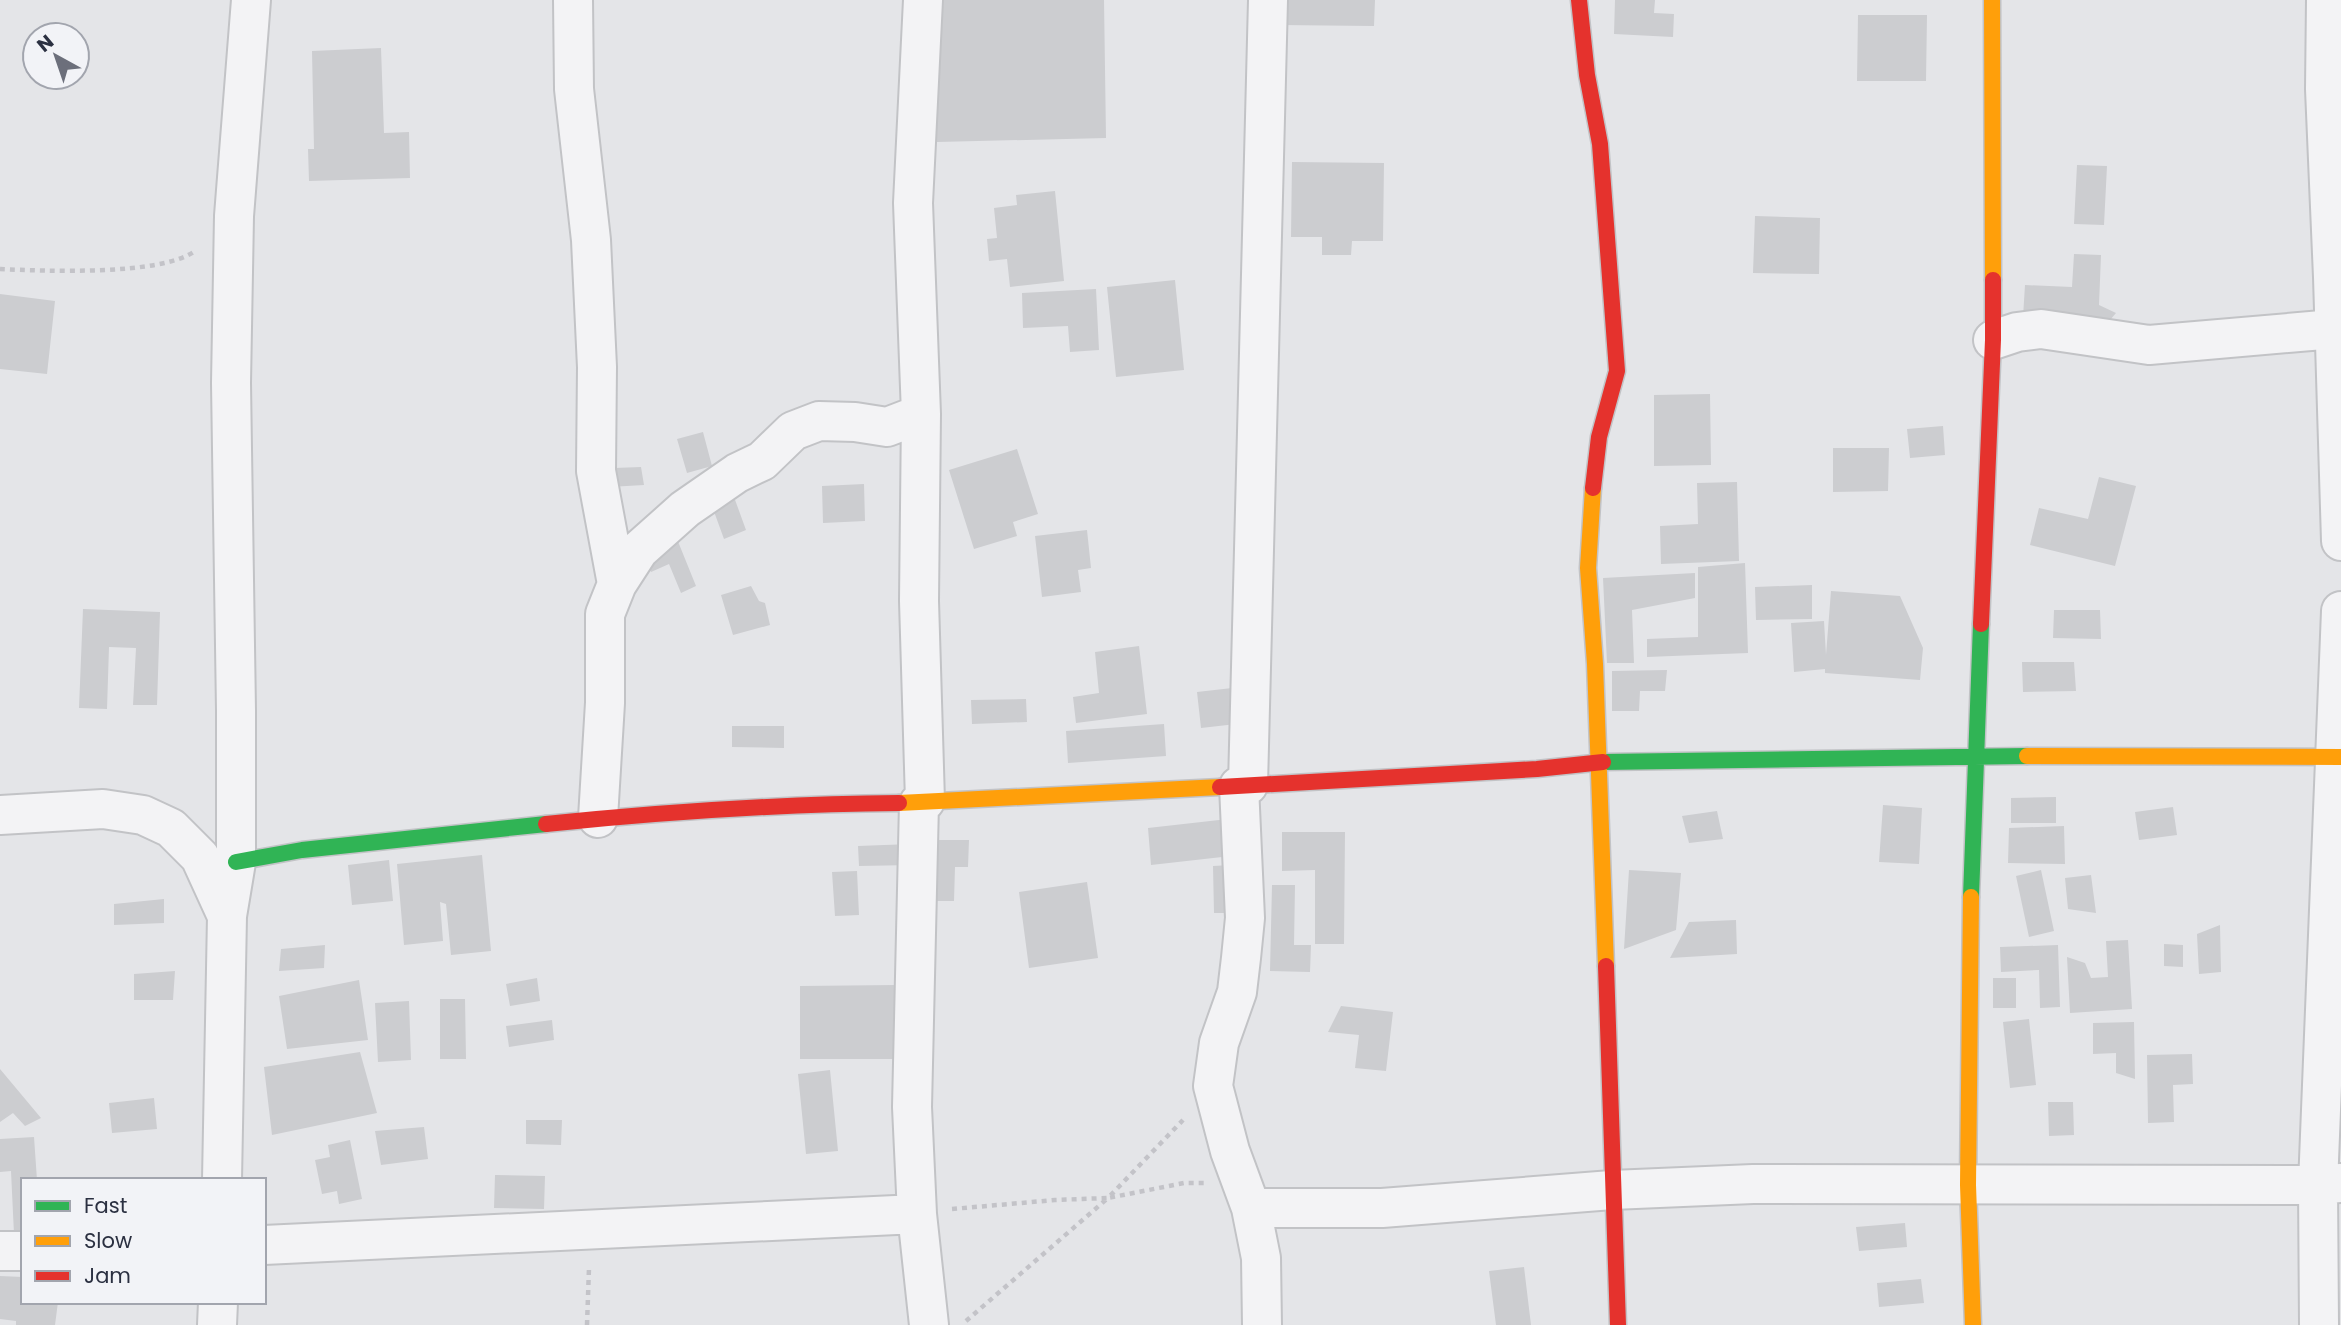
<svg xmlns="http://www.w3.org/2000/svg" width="2341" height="1325" viewBox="0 0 2341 1325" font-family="Poppins,sans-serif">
  <rect width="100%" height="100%" fill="#e4e5e8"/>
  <path fill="#cccdd0" d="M934,0H1104L1106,138L937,142Z
    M1279,0H1375L1374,26L1279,25Z
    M1615,0H1655L1654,13L1674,14L1673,37L1614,34Z
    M1858,15H1927L1926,81H1857Z
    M381,48L384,133L409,132L410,178L309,181L308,149H314L312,51Z
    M1292,162L1384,163L1383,241H1352L1351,255H1322V237H1291Z
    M2077,165L2107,166L2104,225L2074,224Z
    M1055,191L1064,281L1010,287L1007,259L989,261L987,239L997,238L994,208L1017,205L1016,195Z
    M1755,216L1820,218L1819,274L1753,273Z
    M2074,254L2101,255L2099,305L2116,313L2110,320L2023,317L2025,285L2072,287Z
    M1175,280L1184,370L1116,377L1107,287Z
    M1096,289L1099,350L1070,352L1068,326L1023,328L1022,293Z
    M0,294L55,301L47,374L0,369Z
    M1710,394L1711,465L1654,466V395Z
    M1943,426L1945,455L1910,458L1907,429Z
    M703,432L712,466L687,473L677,439Z
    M1833,448H1889L1888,491L1833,492Z
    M1017,449L1038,514L1013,522L1017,536L974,549L949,470Z
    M641,467L644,485L609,487L614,468Z
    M2099,477L2136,486L2115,566L2030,545L2039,508L2088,519Z
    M1737,482L1739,561L1661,564L1660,526L1698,524L1697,483Z
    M864,484L865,521L823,523L822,486Z
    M734,497L746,530L724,539L712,506Z
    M1087,530L1091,568L1078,570L1081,592L1042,597L1035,536Z
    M677,539L696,586L681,593L669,564L651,572L643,553Z
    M1745,563L1748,653L1647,657V639L1698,637V567Z
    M1695,573V598L1632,610L1634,663H1607L1603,578Z
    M1812,585V619L1756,620L1755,587Z
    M751,586L759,601L765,603L770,625L733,635L721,595Z
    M1831,591L1900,596L1923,648L1920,680L1825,673V669L1794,672L1791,623L1824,621L1826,655Z
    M83,609L160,612L157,705H133L136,648L109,647L107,709L79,708Z
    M2054,610H2100L2101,639L2053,638Z
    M1139,646L1147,714L1076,723L1073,697L1099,693L1095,652Z
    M2022,662H2074L2076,691L2023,692Z
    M1667,670L1665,691H1640L1639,711H1612V671Z
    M1241,687L1245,723L1201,728L1197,692Z
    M1026,699L1027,722L972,724L971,700Z
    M1164,724L1166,756L1068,763L1066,731Z
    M732,726H784V748L732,747Z
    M2056,797V823H2011V798Z
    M1883,805L1922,808L1919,864L1879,862Z
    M2173,807L2177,835L2139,840L2135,812Z
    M1717,811L1723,839L1689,843L1682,816Z
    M1228,819L1231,856L1151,865L1148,828Z
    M2064,826L2065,864L2008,863L2009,828Z
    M1282,832H1345L1344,944H1315V870L1282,871Z
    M928,840H969L968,867H955L954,901H928Z
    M911,844L912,865L859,866L858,846Z
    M482,855L491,951L451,955L446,904L440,902L443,941L404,945L397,864Z
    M389,860L393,901L352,905L348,865Z
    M1231,865L1232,913H1214L1213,866Z
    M1629,870L1681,873L1676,930L1624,949Z
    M2041,870L2054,931L2029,937L2016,876Z
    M857,871L859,915L835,916L832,872Z
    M2091,875L2096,913L2068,909L2065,878Z
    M1087,882L1098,958L1029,968L1019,892Z
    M1272,885H1295L1294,945H1311L1310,972L1270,971Z
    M164,899V923L114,925V904Z
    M1736,920L1737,954L1670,958L1689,922Z
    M2220,925L2221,972L2199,974L2197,934Z
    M2128,940L2132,1009L2070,1013L2067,957L2085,963L2091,978L2108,977L2106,941Z
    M2164,944L2183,945V967L2164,966Z
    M325,945L324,968L279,971L281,949Z
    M2058,945L2060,1007L2040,1008L2039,970L2001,972L2000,947Z
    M175,971L173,1000H134V974Z
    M537,978L540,1001L510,1006L506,984Z
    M1993,978H2016V1008H1993Z
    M359,980L368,1040L287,1049L279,996Z
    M896,985L895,1059H800V986Z
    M440,999H465L466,1059H440Z
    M409,1001L411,1060L378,1062L375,1003Z
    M1341,1006L1393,1012L1386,1071L1355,1068L1359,1035L1328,1032Z
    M2029,1019L2036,1085L2010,1088L2003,1022Z
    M552,1020L554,1040L509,1047L506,1026Z
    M2134,1022L2135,1079L2116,1073V1053L2093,1054V1023Z
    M360,1052L377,1113L272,1135L264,1067Z
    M2192,1054L2193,1084L2173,1085L2174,1122L2148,1123L2147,1055Z
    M0,1069L41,1118L25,1126L13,1113L0,1122Z
    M830,1070L838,1151L806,1154L798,1074Z
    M154,1098L157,1129L112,1133L109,1103Z
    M2048,1102H2073L2074,1135L2049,1136Z
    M526,1120H562L561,1145L526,1144Z
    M424,1127L428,1159L381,1165L375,1131Z
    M34,1137L37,1180H23V1233L14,1234L11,1171L0,1172V1139Z
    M350,1140L362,1199L339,1204L337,1191L322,1194L315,1160L330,1157L328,1145Z
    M495,1175L545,1176L544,1209L494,1208Z
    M1905,1223L1907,1247L1859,1251L1856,1227Z
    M1524,1267L1531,1325H1496L1489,1271Z
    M0,1276L23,1277V1302H58L55,1325H16V1321L0,1319Z
    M1921,1279L1924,1303L1879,1307L1877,1283Z"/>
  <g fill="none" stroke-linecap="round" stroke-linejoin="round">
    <defs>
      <path id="street" d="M573,0L574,89L591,240L597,367L596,471L617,584
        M923,0L913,203L921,414L919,601L925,801
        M2326,0L2325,89L2333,277L2341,541
        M1993,340L2017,332L2041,329L2149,345L2334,329
        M1248,785L1268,0
        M1239,786L1245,918L1241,958L1237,992L1219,1043L1213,1086L1230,1151L1251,1208L1261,1258L1262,1325
        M919,803L912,1107L917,1214L929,1325
        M0,815L103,809L143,815L171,828L200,857L227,916
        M598,818L605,703V614L617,584L639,550L685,509L737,473L762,461L793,431L819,421L855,422L887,427L921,414
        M222,1180L227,916L236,862V711L231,383L234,216L251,0
        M1251,1208H1382L1612,1190L1753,1184L2318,1185L2341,1183
        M264,1245L917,1214
        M0,1251H23
        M217,1325L218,1302
        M2319,1325L2318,1185L2341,611"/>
      <path id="fast" d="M1603,762L2027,756
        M236,862L302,850L546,824
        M1971,897L1981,624"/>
      <path id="slow" d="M1992,0L1993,280
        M1593,488L1588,568L1595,664L1606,966
        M2027,756L2341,757
        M899,803L1220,787
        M1971,897L1968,1185L1973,1325"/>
      <path id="jam" d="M1579,0L1587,75L1600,144L1617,371L1599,437L1593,488
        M1981,624L1993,340V280
        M1220,787L1537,769L1603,762
        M546,824C663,812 781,804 899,803
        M1606,966L1618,1325"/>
    </defs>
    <use href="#street" stroke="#c2c3c6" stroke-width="42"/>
    <use href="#fast" stroke="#c2c3c6" stroke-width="19"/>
    <use href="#slow" stroke="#c2c3c6" stroke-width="19"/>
    <use href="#jam" stroke="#c2c3c6" stroke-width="19"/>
    <path stroke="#c3c3c8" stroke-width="4.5" stroke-dasharray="5 5" stroke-linecap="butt" d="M0,269C44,271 161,276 195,251
      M952,1209L1055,1200L1108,1198L1183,1120
      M966,1321L1108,1198L1184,1183H1204
      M587,1325L589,1268"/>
    <use href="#street" stroke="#f3f3f5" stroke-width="38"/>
    <use href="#fast" stroke="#30b455" stroke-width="16"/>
    <use href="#slow" stroke="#ff9f0a" stroke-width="16"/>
    <use href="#jam" stroke="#e5322d" stroke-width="16"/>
  </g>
  <rect x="21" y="1178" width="245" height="126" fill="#f2f3f7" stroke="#a2a5ae" stroke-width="2"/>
  <rect x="35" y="1201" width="35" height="10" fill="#30b455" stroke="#a2a5ae" stroke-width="2"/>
  <text x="84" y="1213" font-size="21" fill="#2b3041">Fast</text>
  <rect x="35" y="1236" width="35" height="10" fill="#ff9f0a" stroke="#a2a5ae" stroke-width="2"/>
  <text x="84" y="1248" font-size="21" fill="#2b3041">Slow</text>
  <rect x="35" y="1271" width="35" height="10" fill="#e5322d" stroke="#a2a5ae" stroke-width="2"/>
  <text x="84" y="1283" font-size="21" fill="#2b3041">Jam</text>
  <g transform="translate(56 56) rotate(320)"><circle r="33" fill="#f2f3f7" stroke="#a2a5ae" stroke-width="2"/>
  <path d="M0-5L12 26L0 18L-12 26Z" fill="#6c6f7b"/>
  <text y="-10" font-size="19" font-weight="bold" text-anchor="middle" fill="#2b3041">N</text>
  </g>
</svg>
